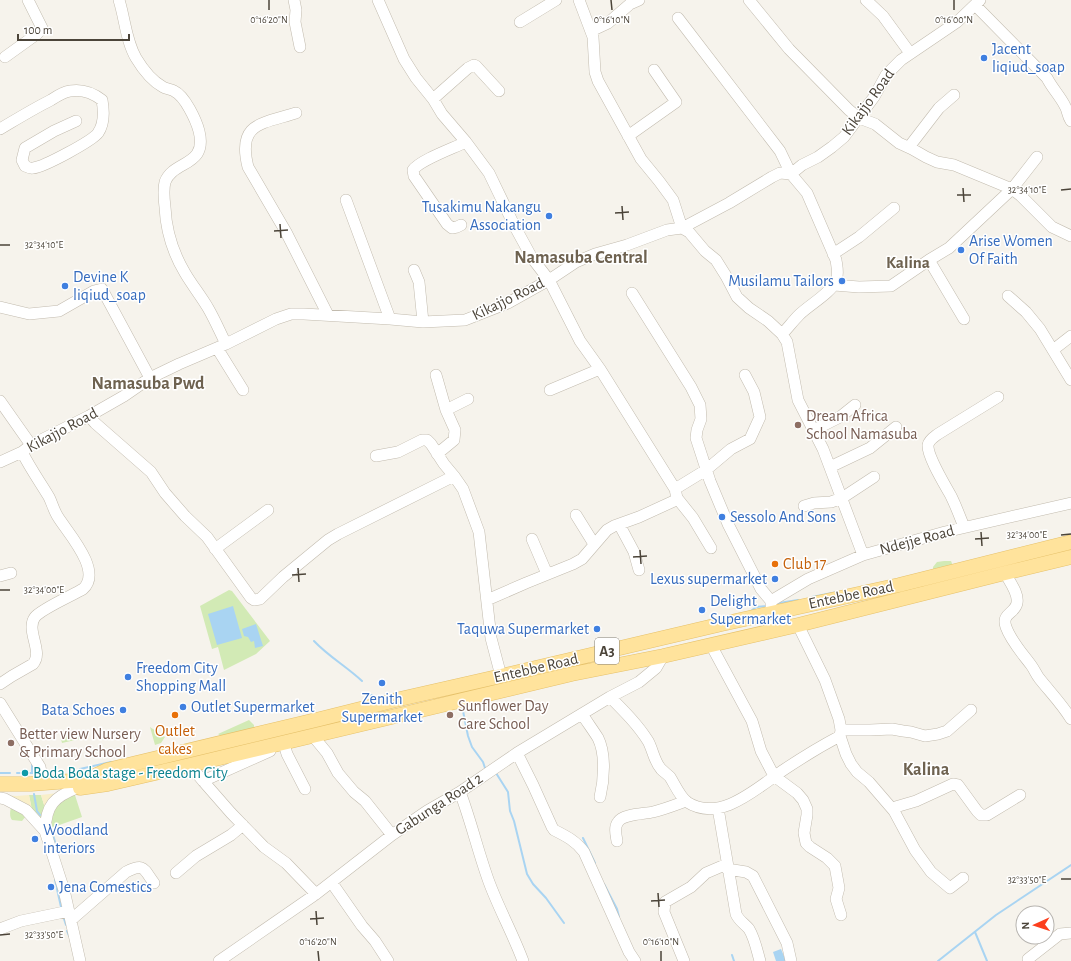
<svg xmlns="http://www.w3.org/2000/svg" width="1071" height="961" viewBox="0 0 1071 961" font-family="'Alegreya Sans',sans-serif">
  <rect width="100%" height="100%" fill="#f6f3ec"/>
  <path fill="#d2eab5" d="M944,561H951L953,566L933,571V567L937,562Z
    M229,590L232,591L270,641L256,654L224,670L218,647L212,649L200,606Z
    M249,720L254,725V728L224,738L218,734Z
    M150,727L165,737L161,743L155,745Z
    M66,734L76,735L84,734V738L62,743L61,739Z
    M74,792L82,817L48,829L55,807Z
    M29,795H41L45,808L41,819L32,810Z
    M12,805L26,816L22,821L12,820C9,816 10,810 12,805Z"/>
  <path fill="#f9efc9" d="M58,793L45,808L41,795Z
    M5,795L16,796L29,795L32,810Z"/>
  <path fill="#a9d4f2" d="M233,606L242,638L217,645L208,614Z
    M256,624L263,646L255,648L254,641L251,642L248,637L244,636L242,629Z
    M781,949L786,961H776L773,952Z"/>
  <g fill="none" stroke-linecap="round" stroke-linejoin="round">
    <path stroke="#a9d4f2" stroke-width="2" d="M1069,535H1071
      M812,597L837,592
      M779,603L798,600
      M751,611L756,607L767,606
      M314,641C328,656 347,667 362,681
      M371,695L377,698
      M462,706L468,736L472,747L483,762L485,768H487
      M80,769L111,762
      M0,773H10
      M17,773H33
      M32,773V763
      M496,773L508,792L510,811L514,821L527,874L533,884L546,898L564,923
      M34,794L37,811L40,815
      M51,828L58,852H55
      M583,838L595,863
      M55,880L61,907
      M604,884L617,909L619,917
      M63,916L66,925
      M67,931L69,936
      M975,932L987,961
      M732,955L734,961
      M938,961L996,915L1071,865"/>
    <defs>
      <path id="minor" d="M119,0C125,19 126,41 136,58C142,68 152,81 163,87C166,89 171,89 174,91C185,96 196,120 199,131C208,167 173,160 165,182C163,190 164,199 165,207C166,229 173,253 185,273C192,285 201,296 208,308C215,320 220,332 226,344
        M294,0L296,10L295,22L300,47
        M378,0L404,59L416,78L433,99L442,114L466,142L489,173L514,225L532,258L549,280L580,341L600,369L675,489
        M579,0L593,37L595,72L598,81L641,159L659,181L673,200L682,228L689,232L705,251L716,260L726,276L737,297L749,308L768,321L782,334L787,342L798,400L823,449L863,555
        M749,0L789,49L849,110L859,118L875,124L899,143L912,149L926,157L937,162L954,165L1012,189L1021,196L1052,227L1071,236
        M866,0L883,16L910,53
        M975,5L1047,78C1052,88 1060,96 1065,106C1068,111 1067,115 1071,121
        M678,18L780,151L791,174L807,193L836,260C837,267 839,274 836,281C831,293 809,305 799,315C793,321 788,328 782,334
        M520,22L556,0
        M591,31L608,23L630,4L639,0
        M5,57L37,34L42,28L28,0
        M433,99L468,68L474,65L476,66L499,91
        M296,113C261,124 237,123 248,167L286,232L328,315
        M0,129C17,119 33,109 51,100C57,96 63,92 70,91C82,89 93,93 102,100C104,111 105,123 98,133C92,141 44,167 33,168C31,169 27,167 25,166L22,160L25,148L54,131L76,121
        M628,136L676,102L654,70
        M909,147L939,108L954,95
        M346,200L390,319
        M461,225L457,227L452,228L447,224L414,176L413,170C420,160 454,148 466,142
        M833,254L859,237L894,208
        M929,260L964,319
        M414,270L419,282L423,322
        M834,285L859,287L891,286L929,260L949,248L1012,189L1037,157
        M632,293L691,387L700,405L701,419L697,430L696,438L710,481L728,524L761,589L771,601L772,631
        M1008,296L1026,312L1040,329L1071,380
        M0,307L29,314L59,311L94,291L102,289L150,378
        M217,348L243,390
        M1053,350L1071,336
        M436,375L446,410L455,430L454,440L437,454
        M550,390L600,369
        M0,401L31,445
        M446,410L468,399
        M89,416L95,423L151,472L165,493L185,516L207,537L251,598L254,600L260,599L283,577L328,540L338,534L454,476
        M814,430L840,417L855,405
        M376,456L398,452L422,440H427L431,444L444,464L454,476L463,489L479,532L491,638L501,676
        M0,462L22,452L31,445L89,416L124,396L150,378L179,364L226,344L276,319L291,314H304L390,319L423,322L465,320L508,303L549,280L576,262L595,254L627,245L667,230L682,228L729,203L772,177L780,173L791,174L802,165L818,157L832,147L844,137L874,97L886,75L901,60L957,22L980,0
        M830,467L870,448L896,427
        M677,498L693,518L711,548
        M804,506L814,503L831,502L842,498L874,477
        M576,515L594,544
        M619,524L634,552L639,570
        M964,527C960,517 956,506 951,496C945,485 927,456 928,445C929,440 934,437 938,434L998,397
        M532,539L547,574
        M215,549L268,510
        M1005,573C1009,581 1019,593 1017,603C1015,614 1001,613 1006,627C1011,641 1022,653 1031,665C1034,669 1036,674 1039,678C1050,692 1062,704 1071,719
        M0,576L11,573
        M487,600L526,583L573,564L582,559L607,530L614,526L639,517L674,501L677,498L675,489L706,470L731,449L750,439L760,417L754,392L745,375
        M771,601L808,579L863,555L945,532L1071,503
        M798,625L825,680L839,719L841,730L840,736L846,754L851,764L857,772L869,782L894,811L915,850L931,872L950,888L963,878
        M711,645L752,721L761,751L774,776L797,793L803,800L807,809V815L804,833L806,843L810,847L827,858L835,866L839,888L836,899L841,915
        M0,684L12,676L33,664C44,652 25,630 35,617C41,609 73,595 83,589C103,571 68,533 58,517C54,511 52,503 49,497C40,482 30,468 22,452
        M610,697C624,711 638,725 648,741C653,750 654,761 661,769C664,772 667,774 670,777C675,785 680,797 687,802C721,824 759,786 785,769C803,757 821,746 840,736
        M0,703L40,767L43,782
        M582,714C587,722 593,730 598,738C606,754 604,780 600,797
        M841,730H870L892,729L903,731L911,732L925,736L938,734L947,731L971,710
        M313,736L327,753L338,773L354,792L365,801L392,835
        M284,744L287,754L305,789
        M517,753L533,785L552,827L554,830C566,836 576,841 584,852L629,952L635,961
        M186,766L194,770L203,781L231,813L264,847L286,863L316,894
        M203,781L270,751
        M460,792C471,821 478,852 489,882C499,909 513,934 523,961
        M0,798L5,799L26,810L45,831L64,890L80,961
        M718,808L736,914C739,921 745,924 749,929C755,939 757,951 760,961
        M892,808L916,801L953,784L958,785L977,811L981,815H987L1020,795
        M45,831C46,805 54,797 77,788
        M617,841C616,835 614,827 618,822C623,814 644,814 653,812C665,809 675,805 686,801
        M727,869L746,872L753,876L787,943L791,961
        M176,873L196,856L231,835L243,825
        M332,883L362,926L375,941L388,961
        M71,920L126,872C144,863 143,868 154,883
        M0,929L21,921L69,911
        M1028,959L1060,934L1071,933
        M219,961L316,894L392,835L427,811L460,792L517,753L610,697L639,682L656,668L663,656
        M684,961L664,912L665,902L691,887L706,873L727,864"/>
      <path id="major" d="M0,784H31L70,781L90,778L107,770L320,719L400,699L501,676L722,624L899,585L1071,542
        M80,788L108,784L186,766L572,674L663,656L798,625L1005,573L1071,557"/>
    </defs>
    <use href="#minor" stroke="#c2bbae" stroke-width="12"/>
    <use href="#major" stroke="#e6c16a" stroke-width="15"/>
    <use href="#minor" stroke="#fff" stroke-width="11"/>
    <use href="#major" stroke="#ffe39c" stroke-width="14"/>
  </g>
  <path fill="none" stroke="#4b4439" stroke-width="1.5" d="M269,0V10M611,0L612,10M954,0V10M963,188L964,202M1061,190L1071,189M957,195H971M622,206L623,220M615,213L629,212M280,224L281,238M274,231L288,230M0,245H10M981,532L982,546M1061,535L1071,534M975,539L989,538M640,550L641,564M633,557L647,556M298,568L299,582M292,575L306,574M0,590H10M1061,879H1071M658,893L659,907M651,901L665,900M316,911L317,925M310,919L324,918M0,935L10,934M318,951L319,961M661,951V961"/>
  <g fill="#3f7fe0" stroke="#fff" stroke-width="1.5">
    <circle cx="984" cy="58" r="4"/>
    <circle cx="549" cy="216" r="4"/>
    <circle cx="961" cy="250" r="4"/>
    <circle cx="842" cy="281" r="4"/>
    <circle cx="65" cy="286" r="4"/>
    <circle cx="722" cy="517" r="4"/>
    <circle cx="775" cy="579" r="4"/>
    <circle cx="702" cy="610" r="4"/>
    <circle cx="597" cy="629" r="4"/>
    <circle cx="128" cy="677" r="4"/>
    <circle cx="382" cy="683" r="4"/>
    <circle cx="183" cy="707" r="4"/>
    <circle cx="123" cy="710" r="4"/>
    <circle cx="35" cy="839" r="4"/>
    <circle cx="51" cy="887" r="4"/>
  </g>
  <g fill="#8d6e63" stroke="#fff" stroke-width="1.5">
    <circle cx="798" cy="425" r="4"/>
    <circle cx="450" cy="715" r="4"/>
    <circle cx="11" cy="743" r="4"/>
  </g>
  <g fill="#e8710a" stroke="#fff" stroke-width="1.5">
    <circle cx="775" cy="564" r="4"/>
    <circle cx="175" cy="715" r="4"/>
  </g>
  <circle fill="#0f9aa8" stroke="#fff" stroke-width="1.5" cx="25" cy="773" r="4"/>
  <g text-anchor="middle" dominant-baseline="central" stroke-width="3" stroke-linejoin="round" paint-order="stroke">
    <rect fill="#fff" stroke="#817c74" stroke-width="1" x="595" y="638" width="24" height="26" rx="3"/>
    <g font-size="15" font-weight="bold" fill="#4b4439">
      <text x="607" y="651">A3</text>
    </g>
    <g font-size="16" fill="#366cbe" stroke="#fff" text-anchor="start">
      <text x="992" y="49">Jacent<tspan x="992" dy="18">liqiud_soap</tspan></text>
      <text x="541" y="207" text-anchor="end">Tusakimu Nakangu<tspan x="541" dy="18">Association</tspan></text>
      <text x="969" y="241">Arise Women<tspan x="969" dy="18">Of Faith</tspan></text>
      <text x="73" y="277">Devine K<tspan x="73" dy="18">liqiud_soap</tspan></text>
      <text x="834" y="281" text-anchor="end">Musilamu Tailors</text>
      <text x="730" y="517">Sessolo And Sons</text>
      <text x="767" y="579" text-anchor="end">Lexus supermarket</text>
      <text x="710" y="601">Delight<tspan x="710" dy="18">Supermarket</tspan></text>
      <text x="589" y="629" text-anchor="end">Taquwa Supermarket</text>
      <text x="136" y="668">Freedom City<tspan x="136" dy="18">Shopping Mall</tspan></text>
      <text x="382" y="699" text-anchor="middle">Zenith<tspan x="382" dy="18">Supermarket</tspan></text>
      <text x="191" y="707">Outlet Supermarket</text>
      <text x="115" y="710" text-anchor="end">Bata Schoes</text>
      <text x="43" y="830">Woodland<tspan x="43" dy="18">interiors</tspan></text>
      <text x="59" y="887">Jena Comestics</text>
    </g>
    <g font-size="16" fill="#4b4439" stroke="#fff">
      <text transform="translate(868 102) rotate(-54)">Kikajjo Road</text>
      <text transform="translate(508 299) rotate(-26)">Kikajjo Road</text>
      <text transform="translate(62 430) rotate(-28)">Kikajjo Road</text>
      <text transform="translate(917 540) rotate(-15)">Ndejje Road</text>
      <text transform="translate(851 595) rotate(-12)">Entebbe Road</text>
      <text transform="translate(536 668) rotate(-13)">Entebbe Road</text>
      <text transform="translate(439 804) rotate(-33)">Gabunga Road 2</text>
    </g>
    <g font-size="16" fill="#785e54" stroke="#fff" text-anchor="start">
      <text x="806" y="416">Dream Africa<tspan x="806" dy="18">School Namasuba</tspan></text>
      <text x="458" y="706">Sunflower Day<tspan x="458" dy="18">Care School</tspan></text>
      <text x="19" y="734">Better view Nursery<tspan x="19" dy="18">&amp; Primary School</tspan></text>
    </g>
    <g font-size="16" fill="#c56008" stroke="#fff" text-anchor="start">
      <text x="783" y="564">Club 17</text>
      <text x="175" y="731" text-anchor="middle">Outlet<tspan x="175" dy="18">cakes</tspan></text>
    </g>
    <g font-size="16" fill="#0d838f" stroke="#fff" text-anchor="start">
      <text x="33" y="773">Boda Boda stage - Freedom City</text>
    </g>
    <g font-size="17" font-weight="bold" fill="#6e6250" stroke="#fff">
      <text x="908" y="262">Kalina</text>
    </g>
    <g font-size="18" font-weight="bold" fill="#6e6250" stroke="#fff">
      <text x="581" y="258">Namasuba Central</text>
      <text x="148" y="384">Namasuba Pwd</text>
      <text x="926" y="770">Kalina</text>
    </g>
  </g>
  <g font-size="10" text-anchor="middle" fill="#4b4439" stroke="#fff" stroke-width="3" stroke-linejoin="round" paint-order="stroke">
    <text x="269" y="23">0°16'20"N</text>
    <text x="612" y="23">0°16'10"N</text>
    <text x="954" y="23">0°16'00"N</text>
    <text x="1027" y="193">32°34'10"E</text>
    <text x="44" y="248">32°34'10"E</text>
    <text x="1027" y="538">32°34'00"E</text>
    <text x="44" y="593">32°34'00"E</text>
    <text x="1027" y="883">32°33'50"E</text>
    <text x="44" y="938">32°33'50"E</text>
    <text x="318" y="945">0°16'20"N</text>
    <text x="661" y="945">0°16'10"N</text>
  </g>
  <g transform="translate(1035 925) rotate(267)"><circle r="19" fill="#ffffff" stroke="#b7b4b0"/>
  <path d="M0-3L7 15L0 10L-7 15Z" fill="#fc3f1d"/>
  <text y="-6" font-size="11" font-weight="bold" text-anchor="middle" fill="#4b4439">N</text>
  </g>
  <path d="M18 34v6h111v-6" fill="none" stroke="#4b4439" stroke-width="2"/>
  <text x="24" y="34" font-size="12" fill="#4b4439" stroke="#ffffff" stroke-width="3" paint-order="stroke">100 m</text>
</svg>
